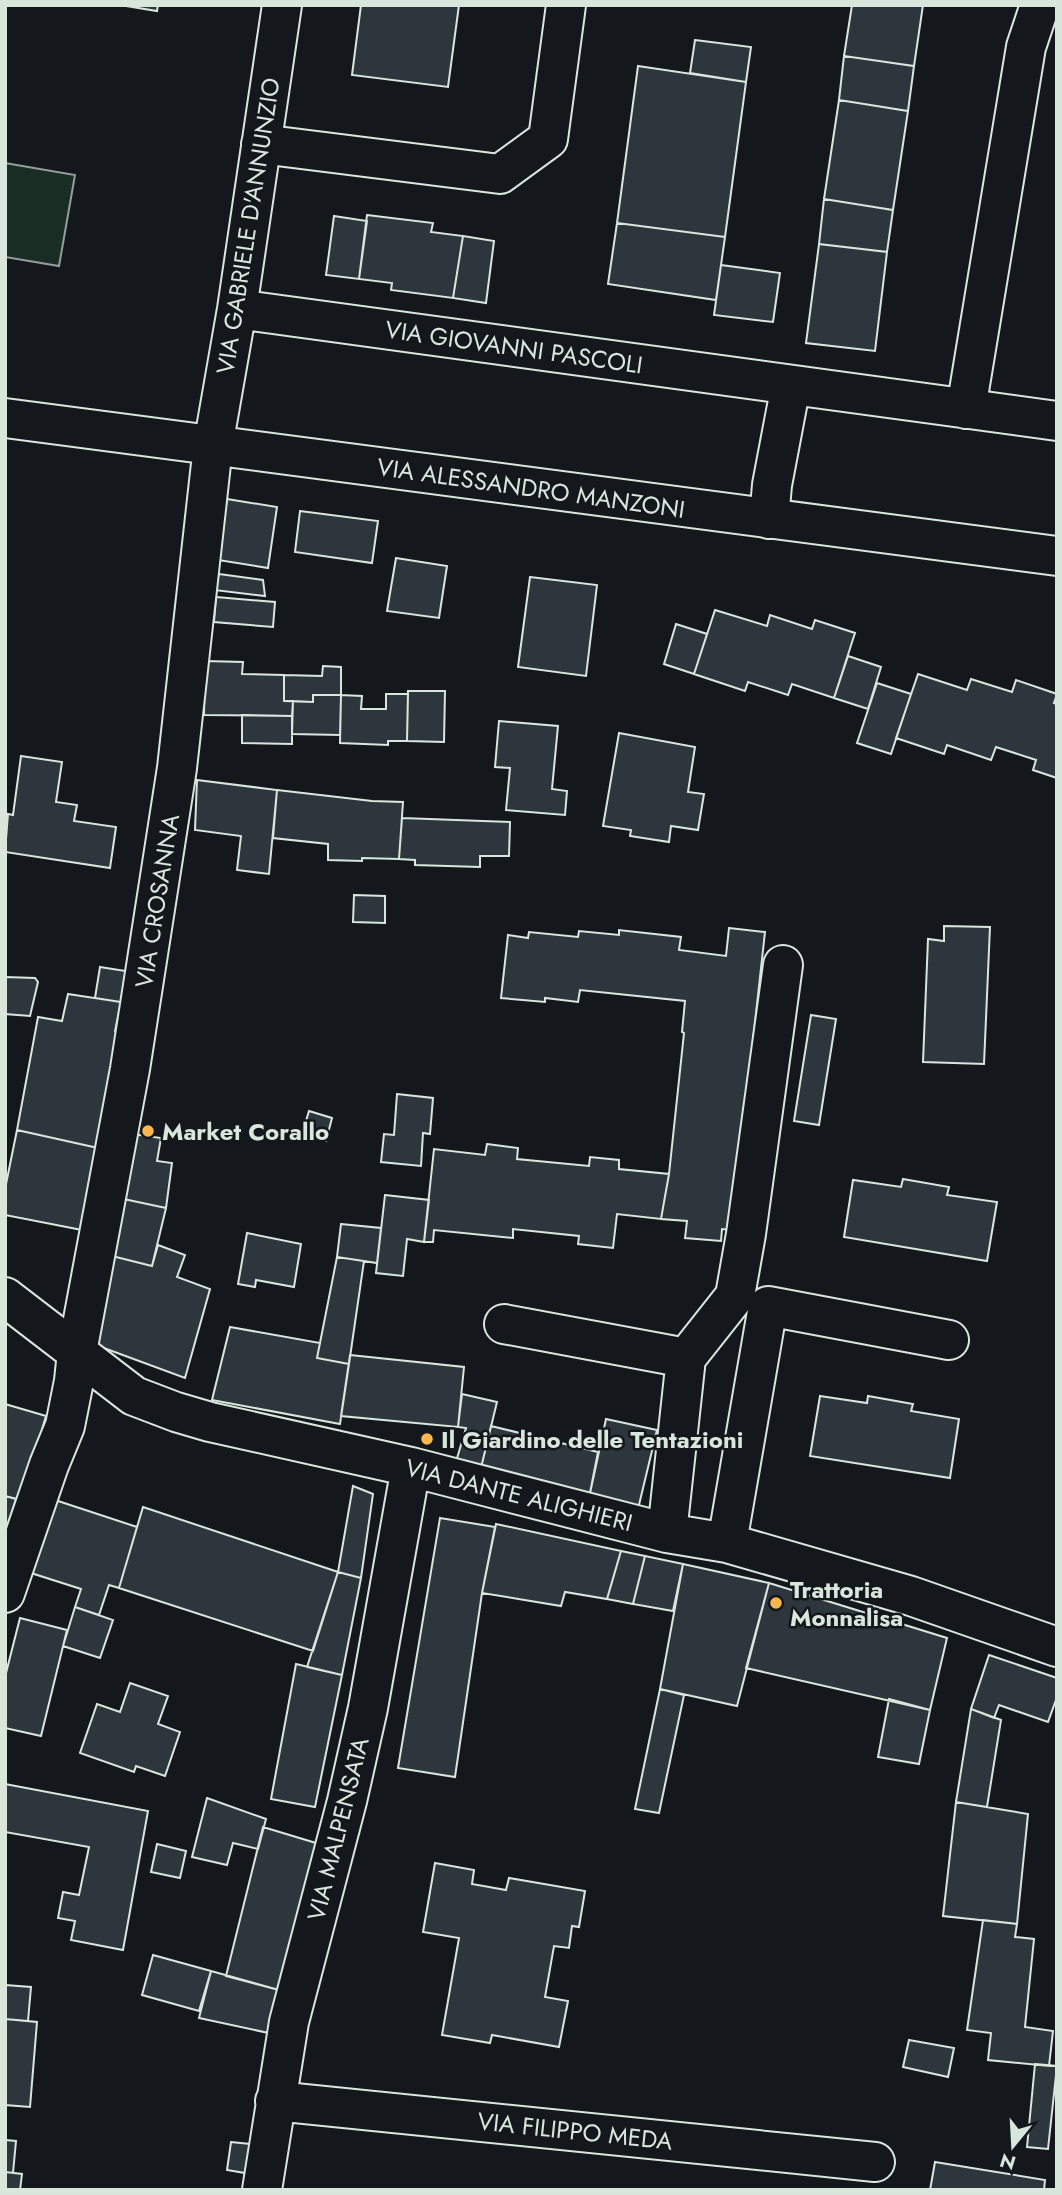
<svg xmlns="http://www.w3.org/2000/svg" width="1062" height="2195" viewBox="0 0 1062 2195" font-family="Jost,sans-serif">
  <rect width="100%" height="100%" fill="#14181c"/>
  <path fill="#1a2d24" stroke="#939e99" stroke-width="2" d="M5,163L75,175L59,266L5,257Z"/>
  <path fill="#2c363c" stroke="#d8e6dc" stroke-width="2" d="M120,5H158L157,11Z
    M361,5H459L448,87L352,75Z
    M852,5H923L914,66L844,56Z
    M695,40L751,47L746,82L690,73Z
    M844,56L914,66L908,111L839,100Z
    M638,66L746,82L725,237L617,223Z
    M839,100L908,111L893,210L824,199Z
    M824,199L893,210L887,252L819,244Z
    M367,215L433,223L431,232L463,236L453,298L391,290L392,283L359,279Z
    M334,216L367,221L359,279L326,275Z
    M617,223L725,237L716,300L608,284Z
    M463,236L494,241L486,303L453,298Z
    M819,244L887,252L875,351L806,343Z
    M721,265L780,273L773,322L714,315Z
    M227,499L277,507L268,568L218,560Z
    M300,511L378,521L372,563L295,552Z
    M396,558L447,566L439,618L387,611Z
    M219,574L263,580L265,596L214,590Z
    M530,577L597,585L586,676L518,667Z
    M216,597L275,602L273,627L214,622Z
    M715,610L767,626L770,615L812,629L815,620L855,633L834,698L792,684L788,695L748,682L745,691L694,674Z
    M676,624L707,634L694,674L664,664Z
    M848,656L881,667L868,709L834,698Z
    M205,661L243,662L242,674L284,675V701H293L292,716L204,715Z
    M323,666L341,667V695H313V702L284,701V675L322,676Z
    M918,674L967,690L971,679L1012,692L1016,680L1057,694L1054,703L1057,704V778L1033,770L1036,760L996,747L991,760L947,745L944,754L896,738Z
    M877,683L911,694L891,754L857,743Z
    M408,691H445L444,742L407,741Z
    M386,694H408L407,741H388V745L340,743L341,695L362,696L361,709H386Z
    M313,695H341L340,735L292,734L293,701L313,702Z
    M242,715L292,716V744L242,743Z
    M499,721L558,726L552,789L567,791L565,815L506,810L510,768L495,767Z
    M619,733L695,747L688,792L704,794L698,830L671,826L669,842L630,836L631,830L603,826Z
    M21,756L62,762L56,802L77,805L74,821L116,827L110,868L5,852L8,814L13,815Z
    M197,780L277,790L269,874L237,870L241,836L195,830Z
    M277,790L372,801L403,802L399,859L362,858V861L328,860V844L273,838Z
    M402,818L510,822L509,856H480V867L415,865V860L399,859Z
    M354,895L385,896V923L353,922Z
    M944,926L990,927L984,1064L923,1062L928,939L944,941Z
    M729,928L765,932L732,1230L722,1229L721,1241L685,1238L687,1221L661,1219L669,1174L684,1033L682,1032L685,1001L580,990L578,1002L545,998V1002L501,998L508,935L528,938L529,932L578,937L579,931L619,935V930L681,937L679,950L726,956Z
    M100,967L132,972L127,1003L95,998Z
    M5,977L35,978L38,982L30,1016L5,1014Z
    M68,994L121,1002L115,1031L120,1039L98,1148L17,1130L38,1017L62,1021Z
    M811,1015L836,1019L819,1125L794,1121Z
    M397,1094L433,1098L430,1134L423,1133L421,1166L381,1162L384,1134L394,1135Z
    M309,1111L332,1118L326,1141L302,1134Z
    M17,1130L98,1148L82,1230L5,1215V1189Z
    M133,1134L161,1138L157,1161L172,1163L166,1208L119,1198Z
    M487,1144L518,1148L517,1159L589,1166L590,1157L619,1160V1169L669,1174L661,1219L617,1214L613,1248L578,1244L579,1236L513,1229V1238L434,1230L433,1242H424L434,1149L485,1155Z
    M903,1179L949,1187L947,1195L997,1202L987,1261L844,1237L853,1180L901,1187Z
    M385,1195L429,1200L424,1242L407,1239L403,1276L376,1273Z
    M119,1198L166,1208L152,1266L108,1255Z
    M341,1224L381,1228L377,1263L337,1257Z
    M247,1233L301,1244L294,1287L256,1280L255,1287L238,1284Z
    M158,1245L185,1255L177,1277L210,1289L185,1378L93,1344L108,1255L152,1266Z
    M337,1257L364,1261L349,1364L317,1358Z
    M230,1327L320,1343L317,1358L349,1364L340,1424L212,1400Z
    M350,1355L464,1367L458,1427L341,1416Z
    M462,1394L497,1402L480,1472L455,1465L466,1428L458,1427Z
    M820,1396L867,1403L868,1396L913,1404L911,1411L959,1419L950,1478L810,1456Z
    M5,1404L46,1416L21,1500L5,1496Z
    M606,1419L657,1430L638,1509L589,1498Z
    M491,1426L598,1452L589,1498L480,1472Z
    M353,1486L373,1494L361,1578L338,1572Z
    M5,1496L16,1499L5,1534Z
    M55,1500L137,1527L119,1588L109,1585L99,1615L75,1607L81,1589L31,1573Z
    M143,1507L338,1572L313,1651L119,1588Z
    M440,1518L495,1527L482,1593L455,1777L398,1768Z
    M496,1524L621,1551L607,1599L565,1592L561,1606L482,1593Z
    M621,1551L645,1556L633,1604L607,1599Z
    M645,1556L683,1564L673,1611L633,1604Z
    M683,1564L769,1583L737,1706L660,1689Z
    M338,1572L361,1578L342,1675L307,1667Z
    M769,1583L947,1638L930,1710L746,1668Z
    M75,1607L113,1620L100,1658L63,1646Z
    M20,1618L67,1630L41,1736L5,1728V1677Z
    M989,1655L1057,1678V1697L1048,1722L999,1705L994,1718L971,1709Z
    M296,1664L342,1675L315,1807L271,1799Z
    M130,1683L168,1696L158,1724L180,1732L165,1776L136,1766L134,1772L80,1753L97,1704L120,1712Z
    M660,1689L684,1695L659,1813L635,1809Z
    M889,1699L930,1710L919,1764L878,1757Z
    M971,1709L1001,1720L987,1807L956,1802Z
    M5,1784L148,1811L123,1950L71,1940L75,1921L58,1918L63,1892L79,1895L89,1847L5,1832Z
    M207,1798L266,1819L258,1849L233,1843L227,1865L192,1857Z
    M956,1802L1028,1814L1017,1924L943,1916Z
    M263,1827L316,1843L279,1990L226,1976Z
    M157,1844L186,1851L180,1878L151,1872Z
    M435,1863L474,1870L472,1884L506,1890L509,1878L585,1891L579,1927L572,1926L569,1948L554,1946L545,1997L568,2001L559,2047L492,2035L490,2043L442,2035L459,1938L423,1932Z
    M983,1920L1017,1924L1015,1937L1034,1939L1025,2027L1053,2031L1049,2066L988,2060L991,2033L967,2030Z
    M153,1955L211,1971L199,2011L142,1995Z
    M211,1971L279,1990L273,2034L199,2018Z
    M5,1985L31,1987L28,2021L5,2019Z
    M5,2019L37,2022L30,2107L5,2105Z
    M909,2040L954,2048L948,2077L903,2067Z
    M1035,2064L1057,2066L1048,2149L1027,2147Z
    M5,2140L16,2141L13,2173L5,2172Z
    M231,2142L250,2144L245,2173L227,2170Z
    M935,2162L1045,2180L1044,2190H930Z
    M5,2172L22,2174L20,2190H5Z"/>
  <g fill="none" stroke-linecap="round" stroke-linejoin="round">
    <defs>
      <path id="street" d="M261,144L500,174L548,139L566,5
        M237,309L1057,421
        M966,409L1026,47L1040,5
        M769,519L772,485L791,385
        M5,1297L134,1396L176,1412L210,1422L411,1467L667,1533L727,1543L911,1596L1057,1647
        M504,1324L686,1358L667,1533
        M686,1358L735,1296L746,1234L783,965
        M727,1543L768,1306L949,1340
        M5,1593L49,1465L65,1426L74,1381L77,1352L130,1069L177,768L213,446L237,309L282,5
        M275,2101L875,2162
        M262,2190L289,2022L347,1801L368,1708L411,1467"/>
      <path id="secondary" d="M5,418L1057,556"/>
    </defs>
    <use href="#street" stroke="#d8e6dc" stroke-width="42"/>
    <use href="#secondary" stroke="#d8e6dc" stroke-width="42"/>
    <use href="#street" stroke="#14181c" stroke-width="38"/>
    <use href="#secondary" stroke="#14181c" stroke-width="38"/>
  </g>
  <g fill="#ffb74d" stroke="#14181c" stroke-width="2.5">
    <circle cx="148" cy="1131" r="7"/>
    <circle cx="427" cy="1439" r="7"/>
    <circle cx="776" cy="1603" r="7"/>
  </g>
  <g text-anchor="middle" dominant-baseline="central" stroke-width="5" stroke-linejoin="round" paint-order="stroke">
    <g font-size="24" fill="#d8e6dc" stroke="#14181c">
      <text transform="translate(248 226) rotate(-81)">VIA GABRIELE D'ANNUNZIO</text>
      <text transform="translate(514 347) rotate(8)">VIA GIOVANNI PASCOLI</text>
      <text transform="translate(531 488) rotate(8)">VIA ALESSANDRO MANZONI</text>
      <text transform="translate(157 901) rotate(-81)">VIA CROSANNA</text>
      <text transform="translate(519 1495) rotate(14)">VIA DANTE ALIGHIERI</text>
      <text transform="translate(338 1829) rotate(-76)">VIA MALPENSATA</text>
      <text transform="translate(575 2131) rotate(6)">VIA FILIPPO MEDA</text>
    </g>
    <g font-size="24" font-weight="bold" fill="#d8e6dc" stroke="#14181c" text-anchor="start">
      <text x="162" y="1131">Market Corallo</text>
      <text x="441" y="1439">Il Giardino delle Tentazioni</text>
      <text x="790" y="1589">Trattoria<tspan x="790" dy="28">Monnalisa</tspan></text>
    </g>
  </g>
  <rect width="1062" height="2195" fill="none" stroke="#d8e6dc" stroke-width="14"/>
  <g transform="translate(1013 2146) rotate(198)" stroke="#14181c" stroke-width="5" paint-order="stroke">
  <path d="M0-5L12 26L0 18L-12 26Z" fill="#d8e6dc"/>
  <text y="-10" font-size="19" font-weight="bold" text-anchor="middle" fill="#d8e6dc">N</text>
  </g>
</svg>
